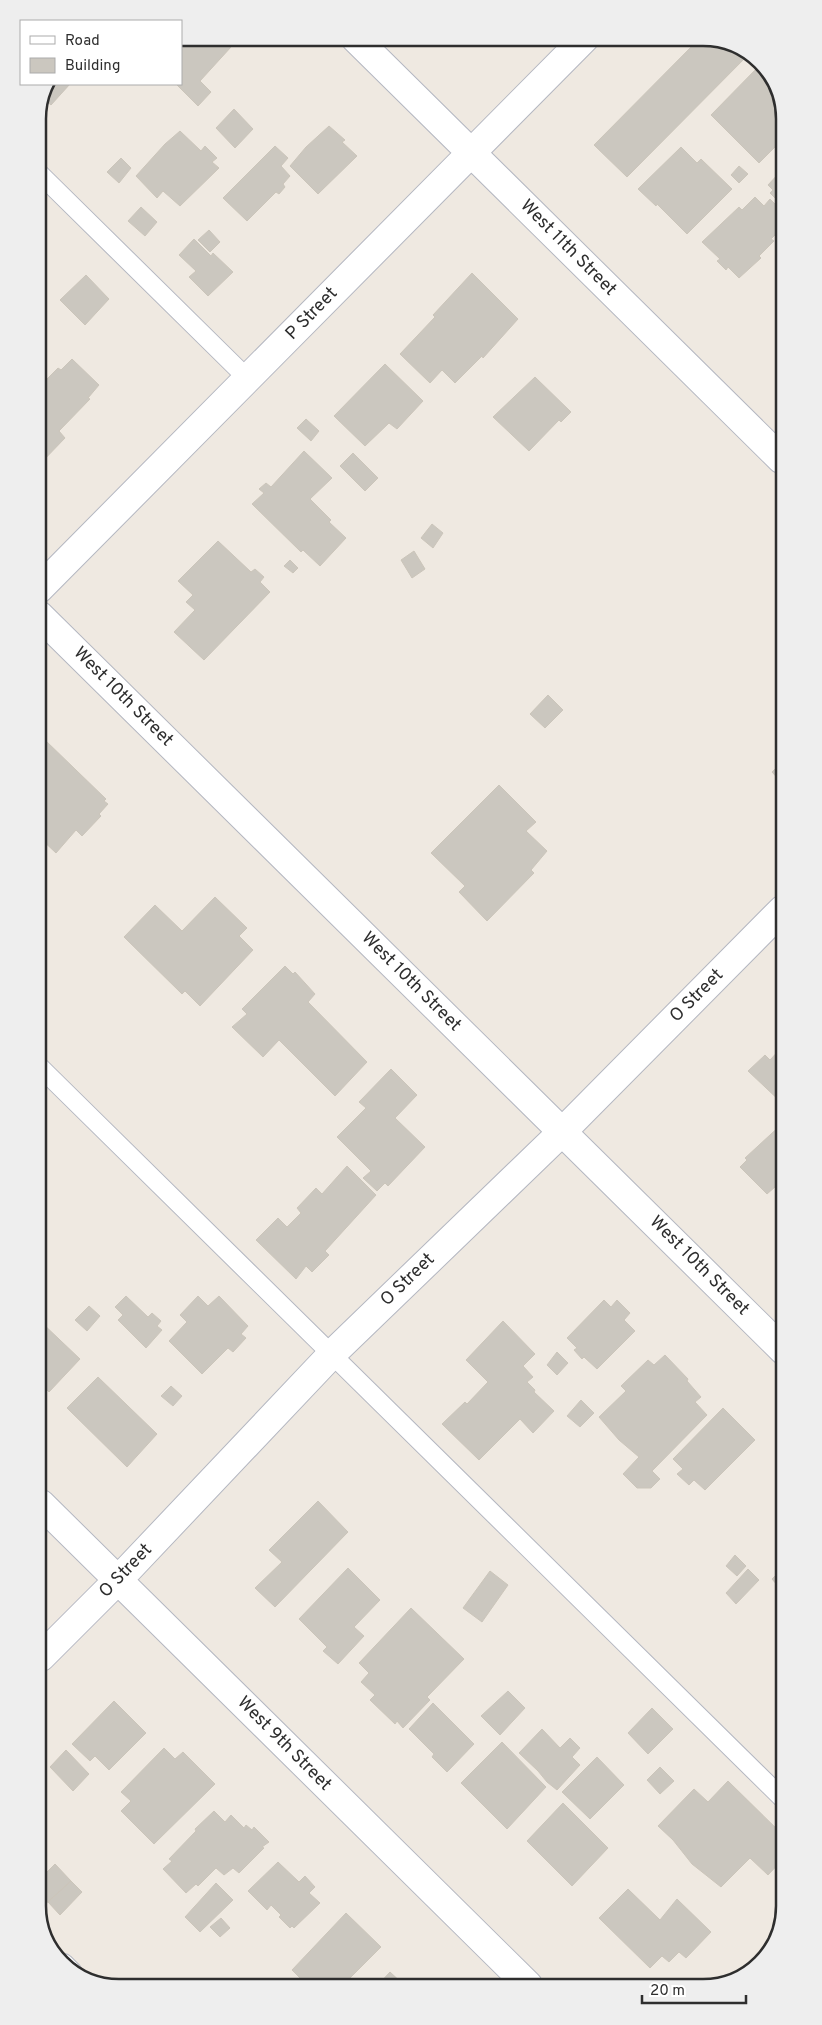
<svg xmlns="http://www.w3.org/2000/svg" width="822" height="2025" viewBox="0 0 822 2025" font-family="Overpass,sans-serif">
  <rect width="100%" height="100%" fill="#efe9e1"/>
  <path fill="#cbc7bf" stroke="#cbc5ba" d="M181,38H221L231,47L200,81L211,92L198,106L176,84H181Z
    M700,38H708L750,53L627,177L594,145Z
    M760,65L780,93V142L759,163L711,115Z
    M51,84H70L51,105L44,99Z
    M234,109L253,129L235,148L216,128Z
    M329,126L345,140L342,142L357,156L318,194L290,166L306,147Z
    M180,131L201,151L205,146L217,158L212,162L219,168L180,206L163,191L157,198L136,176L165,144Z
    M275,146L288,158L281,166L290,176L283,184L285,187L279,194L276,192L247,221L223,198Z
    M681,147L697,163L701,159L732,189L687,234L657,204L656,206L638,189Z
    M121,158L131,168L119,183L107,172Z
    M739,166L748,174L739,183L731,175Z
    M780,172L781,204L770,193L773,190L768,185Z
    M755,197L764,206L770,199L781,210V229L771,239L774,241L759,256L761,258L739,278L728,267L726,270L717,261L720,259L702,242L739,207L742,210Z
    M141,207L157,222L145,236L128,221Z
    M209,230L220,242L210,252L198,240Z
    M194,239L211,256L213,253L233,272L208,296L189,277L196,271L179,255Z
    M472,273L518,319L483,358L482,356L455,383L442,370L430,383L400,354L435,317L433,315Z
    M86,275L109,299L85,325L60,300Z
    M72,359L99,385L88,398L90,399L59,431L65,438L38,466V388L58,368L61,370Z
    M385,364L423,401L397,429L389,423L365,446L334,416Z
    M535,377L571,412L561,422L559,420L529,451L493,417Z
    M306,419L319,431L311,441L297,428Z
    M304,451L332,478L310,499L331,520L329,522L346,538L320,566L303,550L301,552L252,504L264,493L259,489L266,483L271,487Z
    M353,453L378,478L365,491L340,466Z
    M432,524L443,533L433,548L421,538Z
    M218,541L251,572L255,569L264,577L260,582L270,592L204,660L174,632L195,610L186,602L193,595L178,581Z
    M414,551L425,569L412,578L401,560Z
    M290,560L298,568L293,573L284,566Z
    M548,695L563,710L545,728L530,714Z
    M45,740L106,799L104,801L108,804L99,814L101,816L82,836L76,830L56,853L39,837V747Z
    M782,762V783L772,772Z
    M499,785L536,822L526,831L547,851L531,870L534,873L487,921L459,892L465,886L431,853Z
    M215,897L247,928L239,936L253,950L200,1006L185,991L182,994L124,937L155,905L182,931Z
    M285,966L293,974L295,972L315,994L308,1002L367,1062L335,1096L279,1040L263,1057L232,1027L247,1014L242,1009Z
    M782,1047L783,1104L748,1071L765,1055L770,1060Z
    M391,1069L417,1095L395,1118L425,1147L388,1186L385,1183L377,1191L363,1178L371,1171L337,1137L366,1108L359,1102Z
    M783,1123V1180L767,1194L740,1167L747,1160L745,1158Z
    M347,1166L376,1195L325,1251L329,1255L312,1272L306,1266L296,1279L256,1240L278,1218L287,1227L301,1213L297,1208L316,1188L322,1194Z
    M126,1296L148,1317L152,1313L161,1321L157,1326L162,1330L146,1348L118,1320L123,1315L115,1307Z
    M198,1296L208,1306L219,1296L248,1326L241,1334L246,1338L233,1352L228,1348L202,1374L169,1341L187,1322L180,1315Z
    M604,1300L611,1307L617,1300L630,1313L624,1320L635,1331L597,1369L584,1357L582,1359L574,1350L577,1348L567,1338Z
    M89,1306L100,1316L87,1331L75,1320Z
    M40,1321L80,1359L49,1392L41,1384Z
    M503,1321L535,1354L523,1366L533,1377L527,1382L535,1390L534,1392L554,1411L533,1433L520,1419L479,1460L442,1424L465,1402L467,1404L488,1382L466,1360Z
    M557,1352L568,1363L557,1375L547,1365Z
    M665,1355L688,1379L687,1381L701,1397L695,1402L707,1415L652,1471L660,1479L651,1488H637L623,1474L639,1457L619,1440L599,1417L626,1391L621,1386L648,1360L654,1365Z
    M98,1377L157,1434L127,1467L67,1408Z
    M171,1386L182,1396L173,1406L161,1396Z
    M581,1400L594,1413L580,1427L567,1416Z
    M723,1408L755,1440L705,1490L694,1480L689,1485L677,1474L683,1469L673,1459Z
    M318,1501L348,1532L275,1607L255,1588L282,1562L269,1550Z
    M735,1555L746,1566L737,1576L726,1566Z
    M784,1567V1593L772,1579Z
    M348,1568L380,1600L354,1627L364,1636L338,1664L323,1651L327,1647L299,1619Z
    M748,1569L759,1580L736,1604L726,1593Z
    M490,1571L508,1585L482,1622L463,1608Z
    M411,1608L464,1659L427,1697L430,1700L403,1728L397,1721L395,1724L370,1700L375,1695L361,1682L369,1673L359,1663Z
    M508,1691L525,1708L500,1735L481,1716Z
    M114,1701L146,1733L109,1770L95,1756L90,1761L72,1744Z
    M433,1703L474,1744L447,1772L432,1757L434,1754L409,1729Z
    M652,1708L673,1729L648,1754L628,1733Z
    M542,1729L560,1748L570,1738L580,1748L572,1757L580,1765L557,1790L547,1782L538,1771L519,1753Z
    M502,1742L546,1787L507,1829L461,1783Z
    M164,1748L175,1759L183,1752L215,1784L154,1844L121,1811L131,1801L121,1792Z
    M66,1750L89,1774L73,1791L50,1767Z
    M597,1757L624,1785L590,1819L562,1792Z
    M660,1767L674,1781L660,1794L647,1780Z
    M728,1781L784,1836V1858L768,1875L750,1858L721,1887L692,1864L673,1840L658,1826L694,1789L708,1802Z
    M563,1803L608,1848L572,1886L527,1841Z
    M214,1811L225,1822L231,1815L244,1828L246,1825L252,1830L254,1827L269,1842L262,1847L264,1848L239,1873L233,1868L224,1875L216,1868L198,1886L196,1884L186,1893L163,1869L172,1861L169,1859L196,1831L195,1829Z
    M278,1862L299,1882L305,1876L315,1887L309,1893L320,1903L294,1928L292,1926L290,1928L279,1917L281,1915L271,1905L267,1910L248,1891Z
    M55,1864L71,1881L42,1907V1877Z
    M71,1881L82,1892L60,1915L48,1902Z
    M216,1883L233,1900L200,1932L185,1917Z
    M628,1889L660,1920L677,1899L711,1932L686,1958L679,1952L669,1962L662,1956L650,1968L599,1918Z
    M346,1913L381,1947L342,1986H308L292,1970Z
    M221,1918L230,1928L220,1937L210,1927Z
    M390,1972L404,1985L377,1986Z"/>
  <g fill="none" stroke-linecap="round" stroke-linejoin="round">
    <defs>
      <path id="lane" d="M38,172L248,379
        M40,1067L784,1800
        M64,1963L73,1972"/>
      <path id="street" d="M355,38L781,459
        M39,589L585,38
        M39,615L783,1350
        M41,1504L528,1985
        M41,1657L118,1580L332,1354L563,1131L782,910"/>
    </defs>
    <use href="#lane" stroke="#b4b7c1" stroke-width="20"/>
    <use href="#street" stroke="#b4b7c1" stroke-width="30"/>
    <use href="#lane" stroke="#fff" stroke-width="18"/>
    <use href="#street" stroke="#fff" stroke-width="28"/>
  </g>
  <g text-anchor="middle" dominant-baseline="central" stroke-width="4" stroke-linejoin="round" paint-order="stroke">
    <g font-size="18" fill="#2e2e2e" stroke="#fff">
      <text transform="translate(568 248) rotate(45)">West 11th Street</text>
      <text transform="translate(312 314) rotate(-46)">P Street</text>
      <text transform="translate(123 697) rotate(45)">West 10th Street</text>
      <text transform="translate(411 982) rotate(45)">West 10th Street</text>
      <text transform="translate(697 996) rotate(-45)">O Street</text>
      <text transform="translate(699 1266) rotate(45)">West 10th Street</text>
      <text transform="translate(408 1280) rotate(-44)">O Street</text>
      <text transform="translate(126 1571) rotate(-46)">O Street</text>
      <text transform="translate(284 1744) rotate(45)">West 9th Street</text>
    </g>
  </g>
  <path d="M0 0H822V2025H0ZM119 46H703A73 73 0 0 1 776 119V1906A73 73 0 0 1 703 1979H119A73 73 0 0 1 46 1906V119A73 73 0 0 1 119 46Z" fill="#eee" fill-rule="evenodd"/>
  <path fill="none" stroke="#2e2e2e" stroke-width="2.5" d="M119 46H703A73 73 0 0 1 776 119V1906A73 73 0 0 1 703 1979H119A73 73 0 0 1 46 1906V119A73 73 0 0 1 119 46Z"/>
  <rect x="20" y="20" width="162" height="65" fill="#ffffff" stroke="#ababab"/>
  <rect x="30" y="36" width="25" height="8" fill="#ffffff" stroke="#ababab"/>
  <text x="65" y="45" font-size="15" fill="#2e2e2e">Road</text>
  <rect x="30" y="58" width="25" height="15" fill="#cbc7bf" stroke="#ababab"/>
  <text x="65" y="70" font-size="15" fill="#2e2e2e">Building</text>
  <path d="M642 1995v8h104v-8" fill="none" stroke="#2e2e2e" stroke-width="2.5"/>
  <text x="650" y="1995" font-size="15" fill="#2e2e2e" stroke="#ffffff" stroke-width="4" paint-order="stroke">20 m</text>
</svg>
